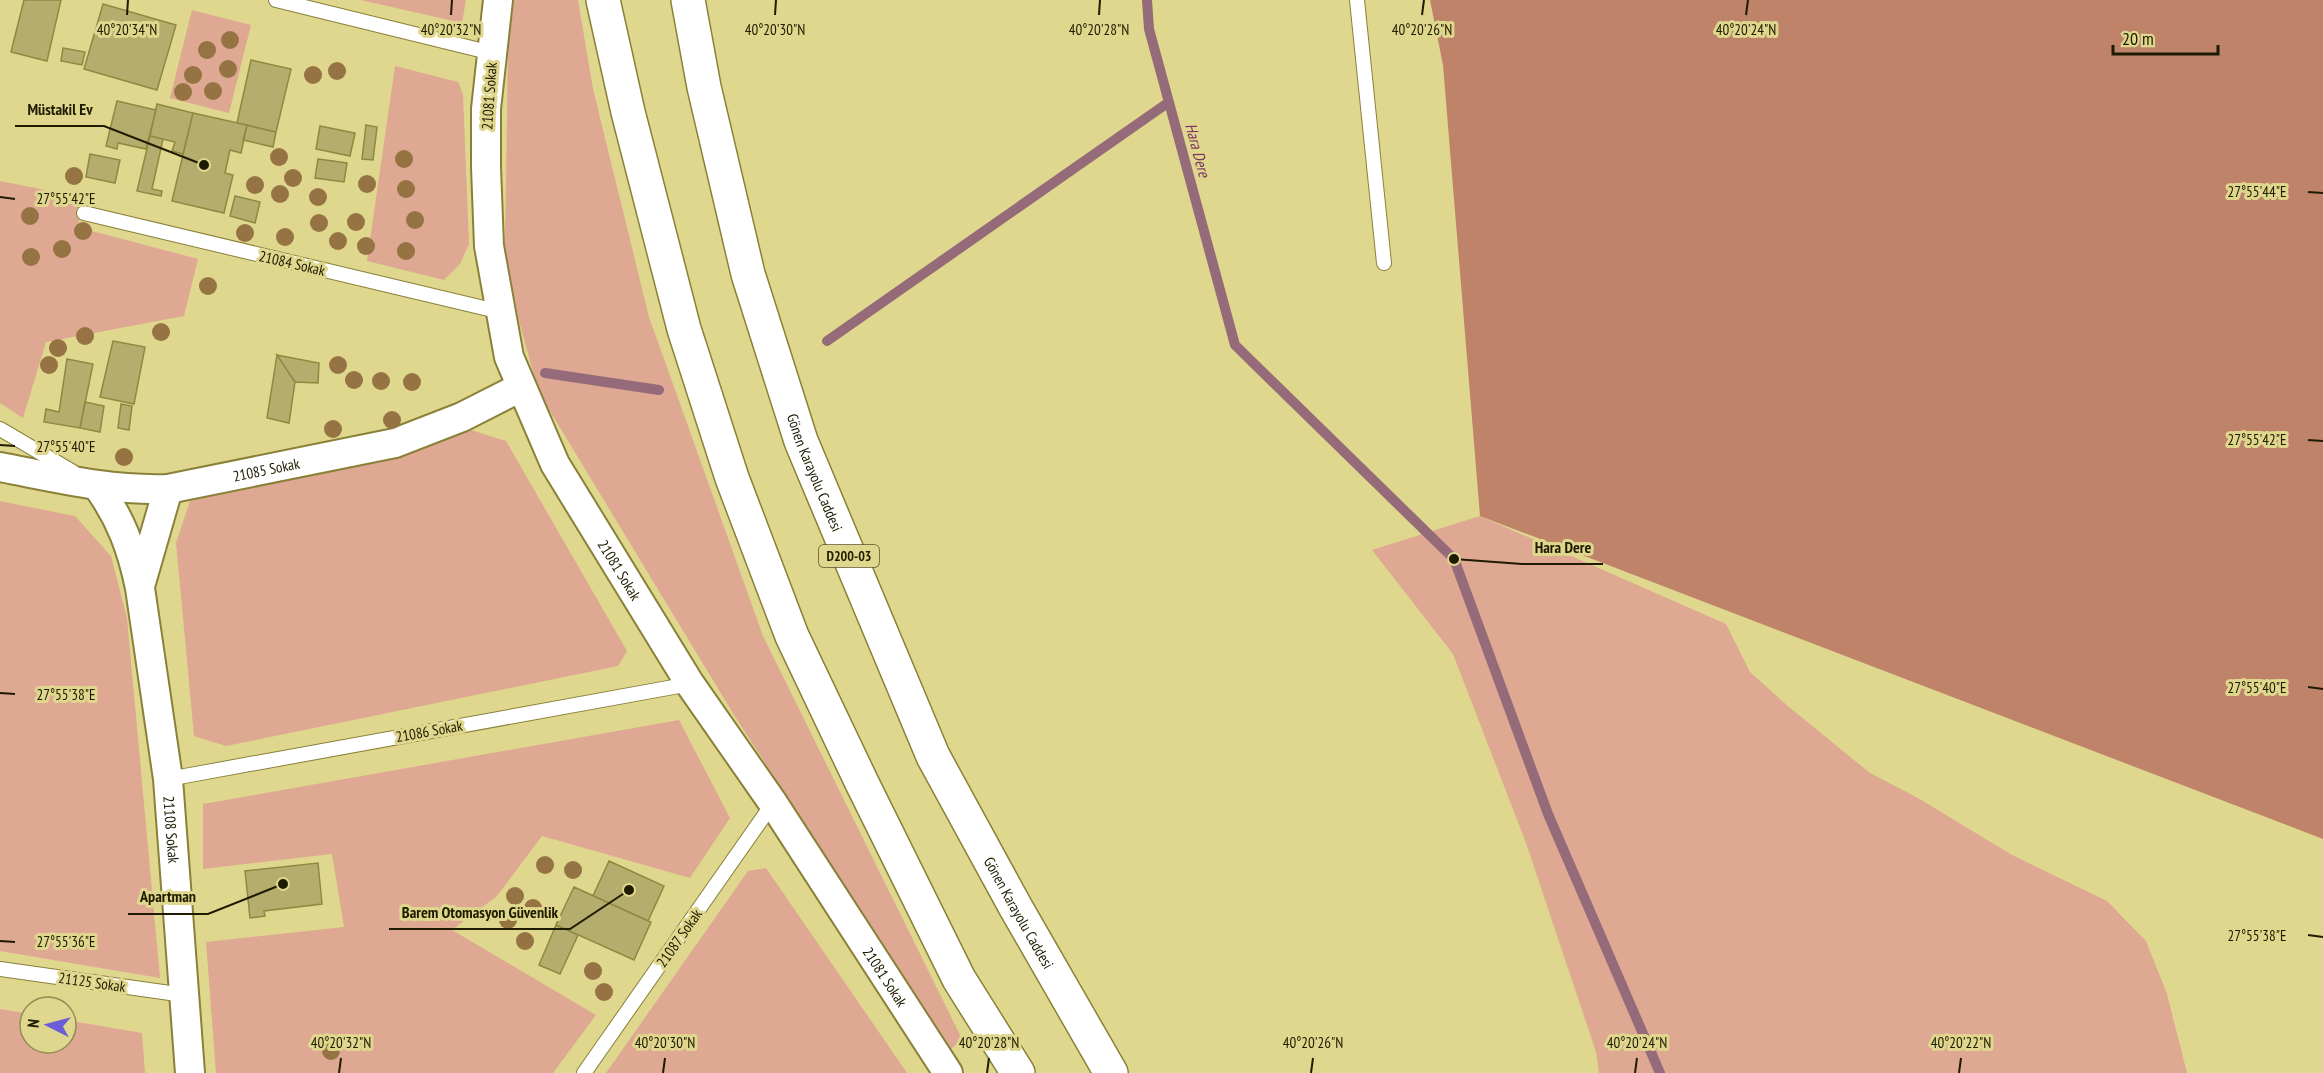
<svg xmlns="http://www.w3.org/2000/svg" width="2323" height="1073" viewBox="0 0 2323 1073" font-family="'PT Sans Narrow',sans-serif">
  <rect width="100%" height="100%" fill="#dfd78d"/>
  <path fill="#dea892" d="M361,0H466L462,23Z
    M514,0H578L593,89L649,317L763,636L962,1039L949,1051L731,710L539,393L519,321L505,251L508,46Z
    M192,10L251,25L229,113L170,98Z
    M395,66L458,82L463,94L469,244L460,264L444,280L367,261Z
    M0,181L86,198L77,227L198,259L184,316L46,342L23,418L0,403Z
    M471,430L506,441L627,651L618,666L226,746L194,736L176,543L190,501Z
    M0,501L75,516L111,556L127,618L160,978L0,951Z
    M1480,516L1726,624L1750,672L1789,707L1870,773L1918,798L2012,855L2107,901L2146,941L2167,994L2187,1073H1599L1596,1052L1526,843L1453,654L1372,550Z
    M679,720L730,818L690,878L542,836L497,896L452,930L596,1015L553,1073H216L206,942L344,927L332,854L203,869V804Z
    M766,868L907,1073H606L748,871Z
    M0,1009L30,1014V1043H66V1020L142,1033L145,1073H0Z"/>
  <path fill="#bf836a" d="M1430,0H2323V839L1480,516L1443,65Z"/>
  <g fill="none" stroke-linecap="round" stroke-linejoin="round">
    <path stroke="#956b7a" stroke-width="10" d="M1147,0L1149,29L1235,345L1454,559L1548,814L1660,1073
      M827,341L1169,102
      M545,373L659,390"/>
  </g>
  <path fill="#b4ad6e" stroke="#90883f" stroke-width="1.5" d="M24,0H61L47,61L11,52Z
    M103,4L176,25L157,90L84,69Z
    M63,48L85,52L82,65L61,61Z
    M251,60L291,69L276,132L237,123Z
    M117,101L156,110L146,149L118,143L117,149L106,146Z
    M157,104L193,113L183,154L172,151L175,142L150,136Z
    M193,113L247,125L241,153L230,150L225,173L233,175L224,213L172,201Z
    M247,125L276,132L273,147L243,140Z
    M366,125L377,127L373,160L362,159Z
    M320,126L355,133L350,156L316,149Z
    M150,136L163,139L152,189L162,191L161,196L137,191Z
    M90,154L120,160L115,183L86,177Z
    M318,159L347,163L344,182L315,178Z
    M235,196L260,202L255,223L230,216Z
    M113,341L145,347L134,404L100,397Z
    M277,355L295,382L289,423L267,418Z
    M277,355L319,363L318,383L295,382Z
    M67,359L93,364L80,428L44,422L46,409L59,412Z
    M85,402L104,406L100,432L80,428Z
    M121,404L132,406L129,430L118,428Z
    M609,861L664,886L648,921L593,896Z
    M318,863L322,904L264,911L265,916L250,918L245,871Z
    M574,887L651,922L634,960L556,925Z
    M556,925L578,935L560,974L539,965Z"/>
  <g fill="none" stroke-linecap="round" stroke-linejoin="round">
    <defs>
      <path id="service" d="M276,0L492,53
        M1357,0L1384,263
        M84,213L501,312
        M0,429L73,472
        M168,779L690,684
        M0,969L184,995
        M584,1073L773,803"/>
      <g id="minor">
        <path id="s1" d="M498,0L486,109V167L489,246L509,357L555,464L690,684L773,803L948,1073"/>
        <path id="s2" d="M0,467C57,478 110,491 168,489L395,443L462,417L521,387"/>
        <path id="s3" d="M98,487C121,519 132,549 140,588L168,779L190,1073"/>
        <path d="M140,586L168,489"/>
      </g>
      <g id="trunk">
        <path d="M603,0L628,112L684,329L732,478L792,636L862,783L959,979L1018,1073"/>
        <path id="s4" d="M688,0L704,87L748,274L801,441L933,756L1016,908L1111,1073"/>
      </g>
    </defs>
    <use href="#service" stroke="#898138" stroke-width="16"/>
    <use href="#minor" stroke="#898138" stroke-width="32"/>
    <use href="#trunk" stroke="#898138" stroke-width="36"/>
    <use href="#service" stroke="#fff" stroke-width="14"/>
    <use href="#minor" stroke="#fff" stroke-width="28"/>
    <use href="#trunk" stroke="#fff" stroke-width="33"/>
  </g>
  <g fill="#967343">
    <circle cx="230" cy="40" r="9"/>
    <circle cx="207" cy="50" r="9"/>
    <circle cx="228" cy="69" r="9"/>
    <circle cx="337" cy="71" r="9"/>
    <circle cx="193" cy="75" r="9"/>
    <circle cx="313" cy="75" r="9"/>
    <circle cx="213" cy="91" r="9"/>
    <circle cx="183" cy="92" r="9"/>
    <circle cx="279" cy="157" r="9"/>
    <circle cx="404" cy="159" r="9"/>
    <circle cx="74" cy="176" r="9"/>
    <circle cx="293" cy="178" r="9"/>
    <circle cx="367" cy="184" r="9"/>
    <circle cx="255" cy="185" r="9"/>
    <circle cx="406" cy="189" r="9"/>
    <circle cx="280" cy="194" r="9"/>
    <circle cx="318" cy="197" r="9"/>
    <circle cx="30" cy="216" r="9"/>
    <circle cx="415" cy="220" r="9"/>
    <circle cx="356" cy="222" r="9"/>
    <circle cx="319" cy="223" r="9"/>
    <circle cx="83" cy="231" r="9"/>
    <circle cx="245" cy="233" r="9"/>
    <circle cx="285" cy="237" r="9"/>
    <circle cx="338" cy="241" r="9"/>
    <circle cx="366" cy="246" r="9"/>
    <circle cx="62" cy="249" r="9"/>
    <circle cx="406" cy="251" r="9"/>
    <circle cx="31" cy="257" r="9"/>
    <circle cx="208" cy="286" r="9"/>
    <circle cx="161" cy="332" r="9"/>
    <circle cx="85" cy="336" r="9"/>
    <circle cx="58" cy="348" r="9"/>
    <circle cx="49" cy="365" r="9"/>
    <circle cx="338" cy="365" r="9"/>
    <circle cx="354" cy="380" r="9"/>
    <circle cx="381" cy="381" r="9"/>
    <circle cx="412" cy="382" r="9"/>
    <circle cx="392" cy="420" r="9"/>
    <circle cx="333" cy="429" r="9"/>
    <circle cx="124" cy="457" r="9"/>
    <circle cx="545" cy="865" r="9"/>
    <circle cx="573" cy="870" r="9"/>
    <circle cx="515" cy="896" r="9"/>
    <circle cx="533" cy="908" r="9"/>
    <circle cx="508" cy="920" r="9"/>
    <circle cx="525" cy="941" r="9"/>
    <circle cx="593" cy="971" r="9"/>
    <circle cx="604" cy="992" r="9"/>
    <circle cx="331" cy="1051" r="9"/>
  </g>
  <path fill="none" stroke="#1f1b00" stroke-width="2" d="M127,15L128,0M451,15L452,0M775,15L776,0M1099,15L1100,0M1422,15L1424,0M1746,15L1748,0M2308,192L2323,193M0,197L15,199M2308,440L2323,441M0,445L15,446M2308,687L2323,689M0,693L15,694M2308,935L2323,937M0,941L15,942M339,1073L341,1058M663,1073L665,1058M987,1073L989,1058M1311,1073L1313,1058M1635,1073L1637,1058M1959,1073L1961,1058"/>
  <g text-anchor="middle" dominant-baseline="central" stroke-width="6" stroke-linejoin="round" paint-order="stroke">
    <rect fill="#dfd78d" stroke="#59532a" stroke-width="1.5" x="819" y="545" width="60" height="22" rx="4.5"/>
    <g font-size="14" font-weight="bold" fill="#1f1b00">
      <text x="849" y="556">D200-03</text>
    </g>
    <g font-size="15" fill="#1f1b00" stroke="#dfd78d">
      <text transform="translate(489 96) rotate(-86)">21081 Sokak</text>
      <text transform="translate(292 263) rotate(13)">21084 Sokak</text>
      <text stroke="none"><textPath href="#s2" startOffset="270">21085 Sokak</textPath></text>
      <text stroke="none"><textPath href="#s4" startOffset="490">Gönen Karayolu Caddesi</textPath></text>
      <text stroke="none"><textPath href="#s1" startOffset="600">21081 Sokak</textPath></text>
      <text transform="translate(429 731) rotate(-10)">21086 Sokak</text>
      <text stroke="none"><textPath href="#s3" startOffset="354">21108 Sokak</textPath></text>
      <text stroke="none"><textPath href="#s4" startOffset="976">Gönen Karayolu Caddesi</textPath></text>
      <text transform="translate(679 938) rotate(-55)">21087 Sokak</text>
      <text stroke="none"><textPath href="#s1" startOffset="1086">21081 Sokak</textPath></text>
      <text transform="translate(92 982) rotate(8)">21125 Sokak</text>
    </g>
    <g font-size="16" font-style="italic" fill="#7b3562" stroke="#dfd78d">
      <text transform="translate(1198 150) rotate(75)">Hara Dere</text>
    </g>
  </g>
  <g font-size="15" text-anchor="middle" fill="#1f1b00" stroke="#dfd78d" stroke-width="6" stroke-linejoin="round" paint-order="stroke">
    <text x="127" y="35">40°20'34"N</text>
    <text x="451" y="35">40°20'32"N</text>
    <text x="775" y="35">40°20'30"N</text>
    <text x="1099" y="35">40°20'28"N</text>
    <text x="1422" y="35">40°20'26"N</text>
    <text x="1746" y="35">40°20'24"N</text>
    <text x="2257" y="197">27°55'44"E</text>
    <text x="66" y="204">27°55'42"E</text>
    <text x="2257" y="445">27°55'42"E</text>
    <text x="66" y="452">27°55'40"E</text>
    <text x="2257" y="693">27°55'40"E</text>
    <text x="66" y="700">27°55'38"E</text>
    <text x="2257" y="941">27°55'38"E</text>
    <text x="66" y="947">27°55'36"E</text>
    <text x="341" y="1048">40°20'32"N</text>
    <text x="665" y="1048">40°20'30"N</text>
    <text x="989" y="1048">40°20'28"N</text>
    <text x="1313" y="1048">40°20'26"N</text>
    <text x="1637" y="1048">40°20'24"N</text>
    <text x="1961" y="1048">40°20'22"N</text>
  </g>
  <path fill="none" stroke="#1f1b00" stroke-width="2" d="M204 165L104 126H15M1454 559L1522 564H1603M283 884L208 914H128M629 890L570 929H389"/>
  <g fill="#1f1b00" stroke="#dfd78d" stroke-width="2">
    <circle cx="204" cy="165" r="6"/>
    <circle cx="1454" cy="559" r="6"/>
    <circle cx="283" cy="884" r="6"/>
    <circle cx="629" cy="890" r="6"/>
  </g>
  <g font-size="16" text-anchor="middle" font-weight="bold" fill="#1f1b00" stroke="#dfd78d" stroke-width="6" stroke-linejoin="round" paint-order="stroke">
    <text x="60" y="115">Müstakil Ev</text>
    <text x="1563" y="553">Hara Dere</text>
    <text x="168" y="902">Apartman</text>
    <text x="480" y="918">Barem Otomasyon Güvenlik</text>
  </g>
  <g transform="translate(48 1025) rotate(276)"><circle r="28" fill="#dfd78d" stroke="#928c55" stroke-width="1.5"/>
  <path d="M0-4.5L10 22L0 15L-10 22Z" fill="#695ed7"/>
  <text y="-9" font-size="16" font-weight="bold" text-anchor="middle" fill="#1f1b00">N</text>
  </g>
  <path d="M2113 45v9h105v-9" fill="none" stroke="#1f1b00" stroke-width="3"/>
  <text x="2122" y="45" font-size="18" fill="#1f1b00" stroke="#dfd78d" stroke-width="4.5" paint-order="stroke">20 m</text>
</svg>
